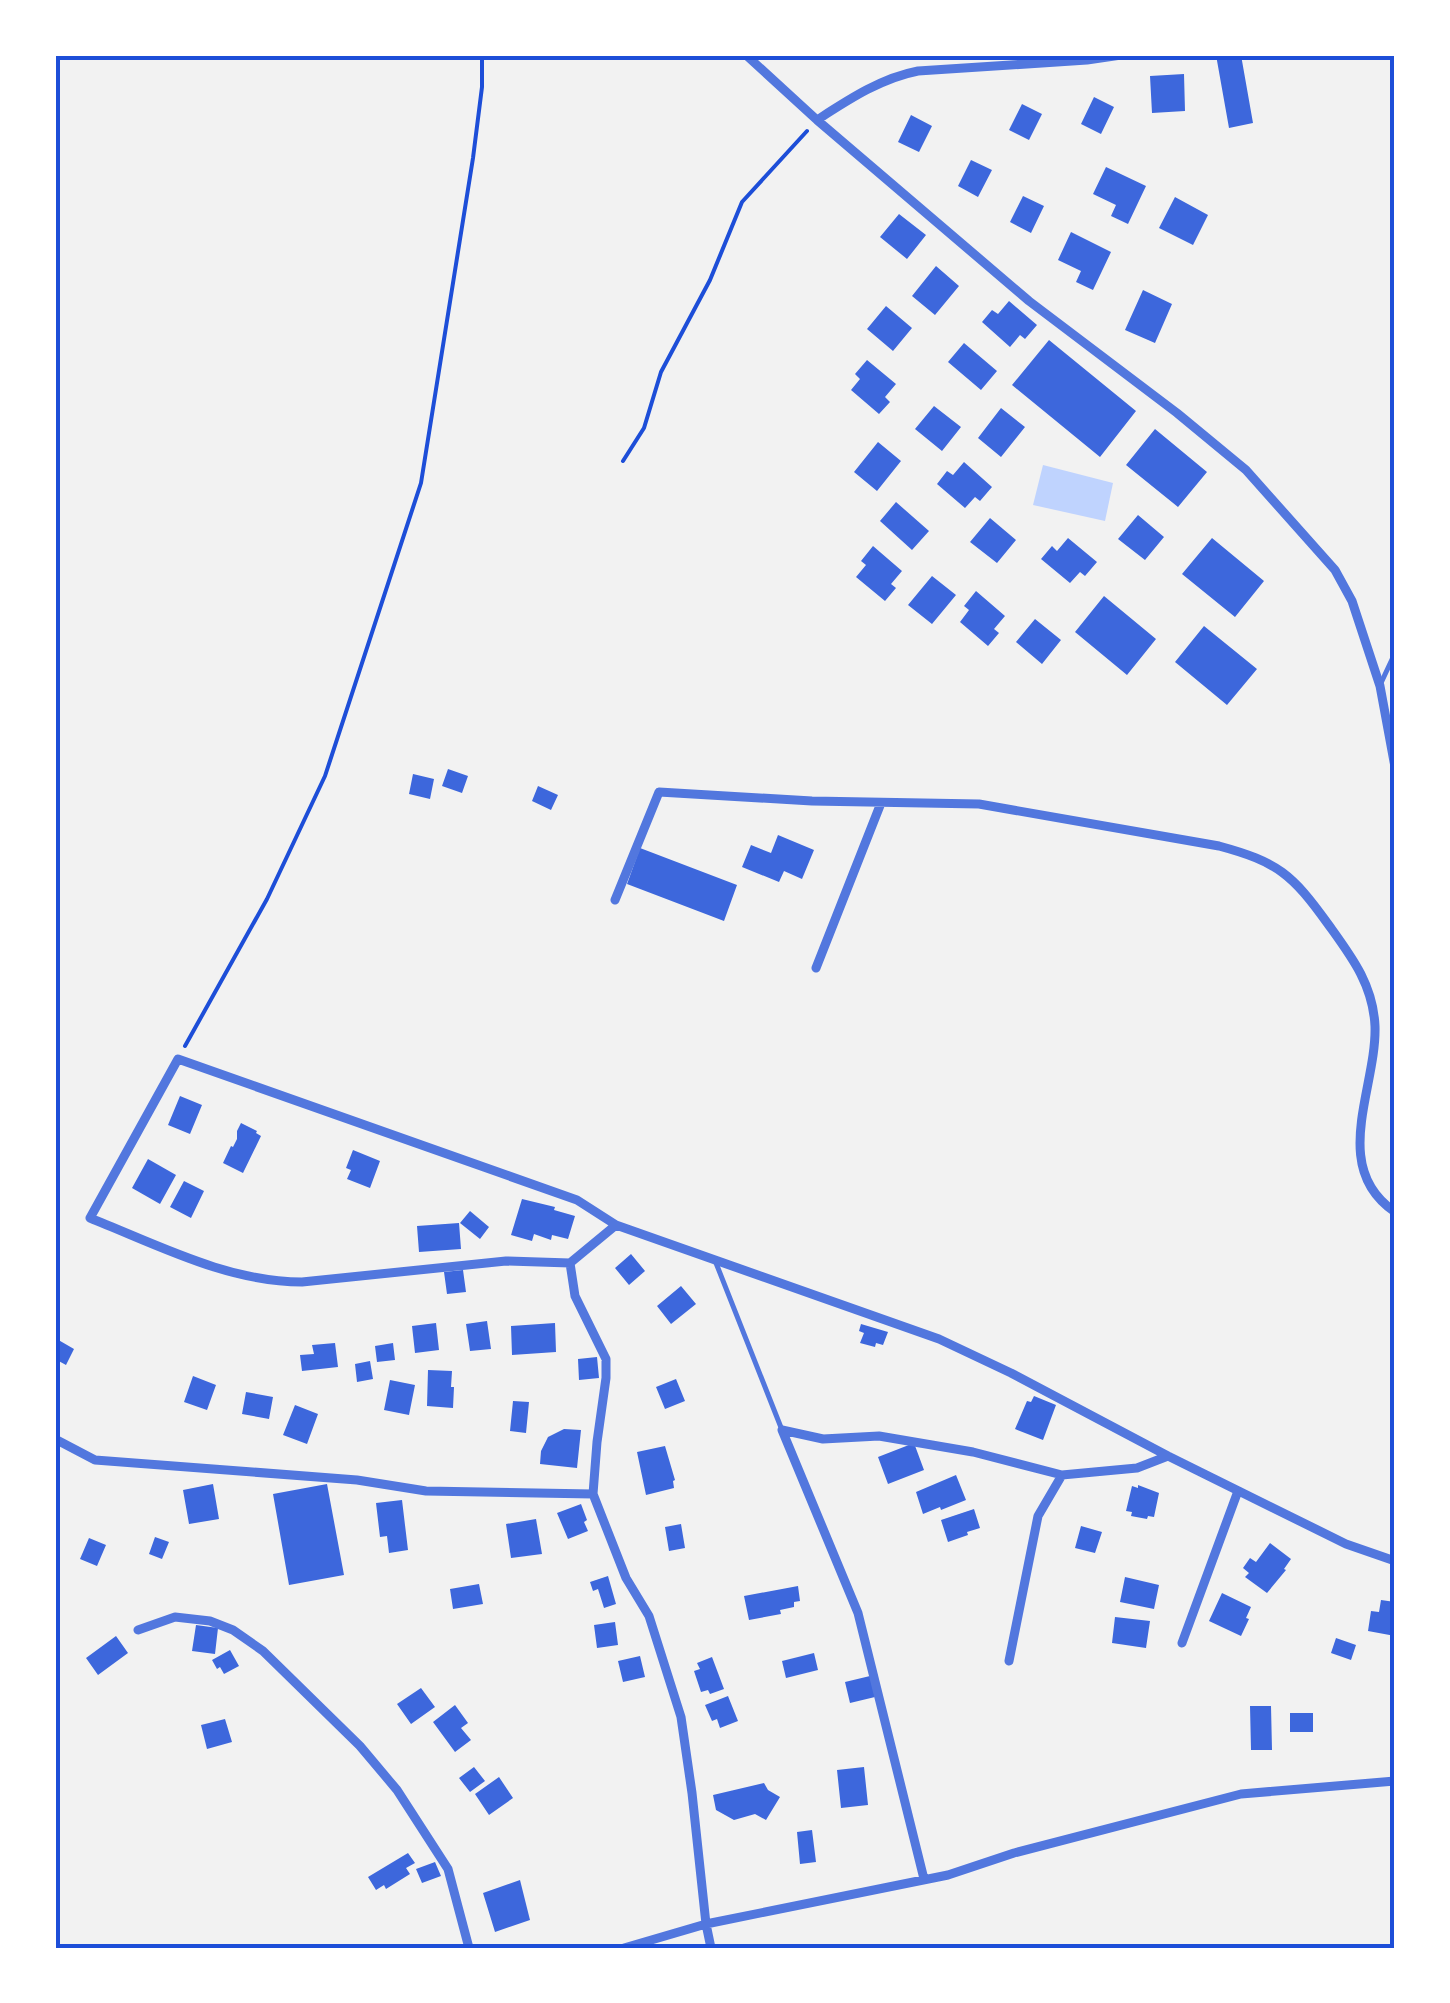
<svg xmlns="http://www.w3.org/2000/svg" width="1450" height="2003" viewBox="0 0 1450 2003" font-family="'Fira Sans',sans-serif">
  <rect width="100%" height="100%" fill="#f2f2f2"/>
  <path fill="#bfd3fe" d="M1043,465L1113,483L1105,521L1033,505Z"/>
  <path fill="#3d67dc" d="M1216,55H1241L1253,123L1229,128Z
    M1184,74L1185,111L1152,113L1150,76Z
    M1094,97L1114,107L1101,134L1081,124Z
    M1022,104L1042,114L1029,140L1009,130Z
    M911,115L932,126L919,152L898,142Z
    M971,160L992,170L978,197L958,186Z
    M1106,167L1146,186L1128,224L1111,216L1116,205L1093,194Z
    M1023,196L1044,206L1031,233L1010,222Z
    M1175,197L1208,215L1193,245L1159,228Z
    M899,214L926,235L907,259L880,237Z
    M1071,232L1111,252L1093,290L1076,282L1081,271L1058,260Z
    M936,266L959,286L935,315L912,296Z
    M1143,290L1172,304L1155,343L1125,330Z
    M1009,301L1037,325L1025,339L1020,335L1010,347L982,322L992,310L998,314Z
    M886,306L912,328L893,351L867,329Z
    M1049,340L1136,411L1100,457L1012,385Z
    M964,343L997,371L981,390L948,362Z
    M867,360L896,384L885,397L890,402L879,414L851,390L860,379L855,374Z
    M934,406L961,427L942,451L915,429Z
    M1001,408L1025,427L1001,457L978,438Z
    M1155,429L1207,472L1178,507L1126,465Z
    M878,442L901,461L877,491L854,472Z
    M964,462L992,487L980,501L975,497L965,508L937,484L947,471L953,475Z
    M896,502L929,531L912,550L880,521Z
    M1138,515L1164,537L1145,560L1118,539Z
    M990,518L1016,540L997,563L970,542Z
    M1068,538L1097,562L1085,576L1080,572L1070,583L1041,559L1052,546L1057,551Z
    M1212,538L1264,581L1235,617L1182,574Z
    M873,546L902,571L891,584L896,588L885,601L856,577L866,565L861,561Z
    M932,576L956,595L932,624L908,605Z
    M976,591L1005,616L994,629L999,633L988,646L960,622L969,610L964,606Z
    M1104,596L1156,639L1127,675L1075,632Z
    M1035,619L1061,640L1042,664L1016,642Z
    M1204,626L1257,669L1227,705L1175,662Z
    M448,769L468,776L462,793L442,786Z
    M413,774L434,779L430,799L409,794Z
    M538,786L558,795L551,810L532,801Z
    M778,835L814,850L802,879L784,871L779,882L742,867L751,845L771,853Z
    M640,848L737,885L724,921L627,884Z
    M180,1096L202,1105L190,1134L168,1125Z
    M241,1123L257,1131L256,1133L261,1136L243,1173L223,1163L231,1146L233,1147L237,1139V1131Z
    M353,1150L380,1161L370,1188L347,1179L351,1170L346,1168Z
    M148,1159L176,1175L160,1204L132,1188Z
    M184,1181L204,1191L191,1218L170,1207Z
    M522,1199L555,1207L554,1210L575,1216L568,1239L552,1235L551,1240L534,1234L532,1241L511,1235Z
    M470,1211L489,1227L480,1239L460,1223Z
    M459,1223L461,1249L419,1252L417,1226Z
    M631,1254L645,1271L629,1285L615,1268Z
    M463,1270L466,1292L447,1294L444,1272Z
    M681,1286L696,1304L671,1324L657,1306Z
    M487,1321L491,1349L470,1351L466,1324Z
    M436,1323L439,1350L415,1353L412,1326Z
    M555,1323L556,1352L512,1355L511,1326Z
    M861,1324L888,1332L883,1345L876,1343L875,1347L860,1343L864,1333L859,1331Z
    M55,1338L74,1349L66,1365L55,1359Z
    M335,1343L338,1367L302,1371L300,1355L314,1354L312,1345Z
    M393,1343L395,1360L377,1362L375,1346Z
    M597,1357L599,1378L579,1380L578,1359Z
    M370,1361L373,1379L357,1382L355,1364Z
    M428,1370L452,1371L451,1387H454L453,1408L427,1406Z
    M193,1376L216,1385L207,1410L184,1402Z
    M676,1379L685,1401L665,1409L656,1387Z
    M390,1380L415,1385L409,1415L384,1410Z
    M246,1392L273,1397L269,1419L242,1414Z
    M1034,1396L1056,1405L1043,1440L1015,1429L1027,1401L1031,1402Z
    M513,1401L529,1402L526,1433L510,1431Z
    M295,1405L318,1414L307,1444L283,1435Z
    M564,1429L581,1430L577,1468L540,1464L541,1451L548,1437Z
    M914,1443L924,1470L888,1484L878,1457Z
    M665,1446L675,1480L673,1481L674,1488L646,1495L637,1452Z
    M956,1475L966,1500L941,1510L940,1507L923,1514L916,1492Z
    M213,1484L219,1519L189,1524L183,1490Z
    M327,1484L344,1575L289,1585L273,1494Z
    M1138,1485L1159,1493L1154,1517L1148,1516L1147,1519L1131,1516L1132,1512L1126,1511L1132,1486L1138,1488Z
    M402,1500L408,1550L389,1553L387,1536L380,1537L376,1503Z
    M581,1504L587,1520L584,1522L588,1531L568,1539L557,1513Z
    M974,1509L980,1528L967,1532L968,1535L948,1542L941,1520Z
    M536,1519L542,1554L511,1558L506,1524Z
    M681,1524L685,1548L669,1551L665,1527Z
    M1081,1526L1102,1532L1095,1553L1075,1548Z
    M155,1537L169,1542L162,1559L149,1554Z
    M89,1538L106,1545L97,1566L80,1559Z
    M1270,1543L1291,1559L1284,1569L1286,1570L1267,1593L1245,1577L1249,1573L1243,1568L1250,1558L1256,1562Z
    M608,1576L616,1604L604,1608L598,1589L593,1591L590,1582Z
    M1125,1577L1159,1585L1154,1609L1120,1602Z
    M479,1584L483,1604L453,1609L450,1589Z
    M798,1586L800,1601L794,1602V1607L780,1610L781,1614L749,1620L744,1596Z
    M1222,1593L1251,1607L1246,1618L1249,1619L1241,1636L1209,1621Z
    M1381,1600L1395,1602V1636L1368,1631L1371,1611L1379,1612Z
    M1115,1617L1150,1621L1146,1648L1112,1643Z
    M615,1622L618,1645L597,1648L594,1625Z
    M196,1625L218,1628L215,1654L192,1651Z
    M116,1636L128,1653L98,1675L86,1658Z
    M1336,1638L1356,1645L1351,1660L1331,1653Z
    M230,1650L239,1666L224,1674L220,1667L217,1669L212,1660Z
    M814,1653L818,1670L786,1678L782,1661Z
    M640,1656L645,1677L623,1682L618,1661Z
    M712,1657L724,1689L710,1694L708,1690L701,1692L694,1671L700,1669L697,1663Z
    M870,1676L875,1697L850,1703L845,1682Z
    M421,1688L435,1707L411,1724L397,1704Z
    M728,1696L738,1721L720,1728L717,1719L712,1721L705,1705Z
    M455,1705L468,1723L461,1728L471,1740L455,1752L433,1722Z
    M1250,1706H1271L1272,1750H1251Z
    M1290,1713H1313V1732H1290Z
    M225,1719L232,1742L207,1749L201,1725Z
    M474,1767L485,1781L470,1792L459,1778Z
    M864,1767L868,1805L841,1808L837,1770Z
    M499,1777L513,1798L489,1815L475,1794Z
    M764,1783L768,1790L780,1797L766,1820L755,1814L734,1820L716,1810L713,1795Z
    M812,1830L816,1862L800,1864L797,1832Z
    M408,1853L415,1863L406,1868L410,1874L386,1889L384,1885L376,1890L368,1877Z
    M435,1862L441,1876L422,1883L416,1869Z
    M520,1880L530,1920L495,1932L483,1893Z"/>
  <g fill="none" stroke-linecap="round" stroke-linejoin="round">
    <path stroke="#1d4ed8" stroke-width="4" d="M623,461L644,428L661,372L710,280L742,202L807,131
      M185,1046L267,899L325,776L421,483L473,158L482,87V55"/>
    <path stroke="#5277de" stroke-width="5" d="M1381,683L1395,653
      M716,1263L782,1430"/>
    <path stroke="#5277de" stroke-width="9" d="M746,55L817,120L1029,301L1177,413L1246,470L1335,570L1352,601L1380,686L1395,767
      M817,120C848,100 881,78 918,71L1087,60L1121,55
      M615,900L659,792L812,801L979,804L1219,846C1278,862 1292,874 1328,924C1351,956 1373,984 1375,1026C1377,1088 1329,1167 1395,1212
      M816,968L881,803
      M570,1263L506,1261L302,1282C228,1282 158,1245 90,1218L178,1059L577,1200L616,1225L939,1339L1011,1373L1168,1456L1346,1544L1395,1561
      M570,1263L575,1296L606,1359V1378L597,1442L593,1494L626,1578L649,1616L681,1717L692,1793L706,1924L711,1948
      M570,1263L616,1225
      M782,1430L858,1613L924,1879
      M782,1430L823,1439L879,1436L973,1452L1062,1475
      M55,1439L95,1460L357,1480L426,1491L593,1494
      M138,1630L175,1617L210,1621L233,1630L263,1651L360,1746L397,1790L448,1869L469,1948
      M1182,1643L1238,1491
      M1009,1661L1038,1516L1062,1475L1137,1468L1168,1456
      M624,1948L706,1924L948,1875L1014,1853L1241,1794L1395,1781"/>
  </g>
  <rect width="1450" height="2003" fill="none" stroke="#ffffff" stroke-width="115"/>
  <rect x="58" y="58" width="1334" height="1888" fill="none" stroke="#1d4ed8" stroke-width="4"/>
</svg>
